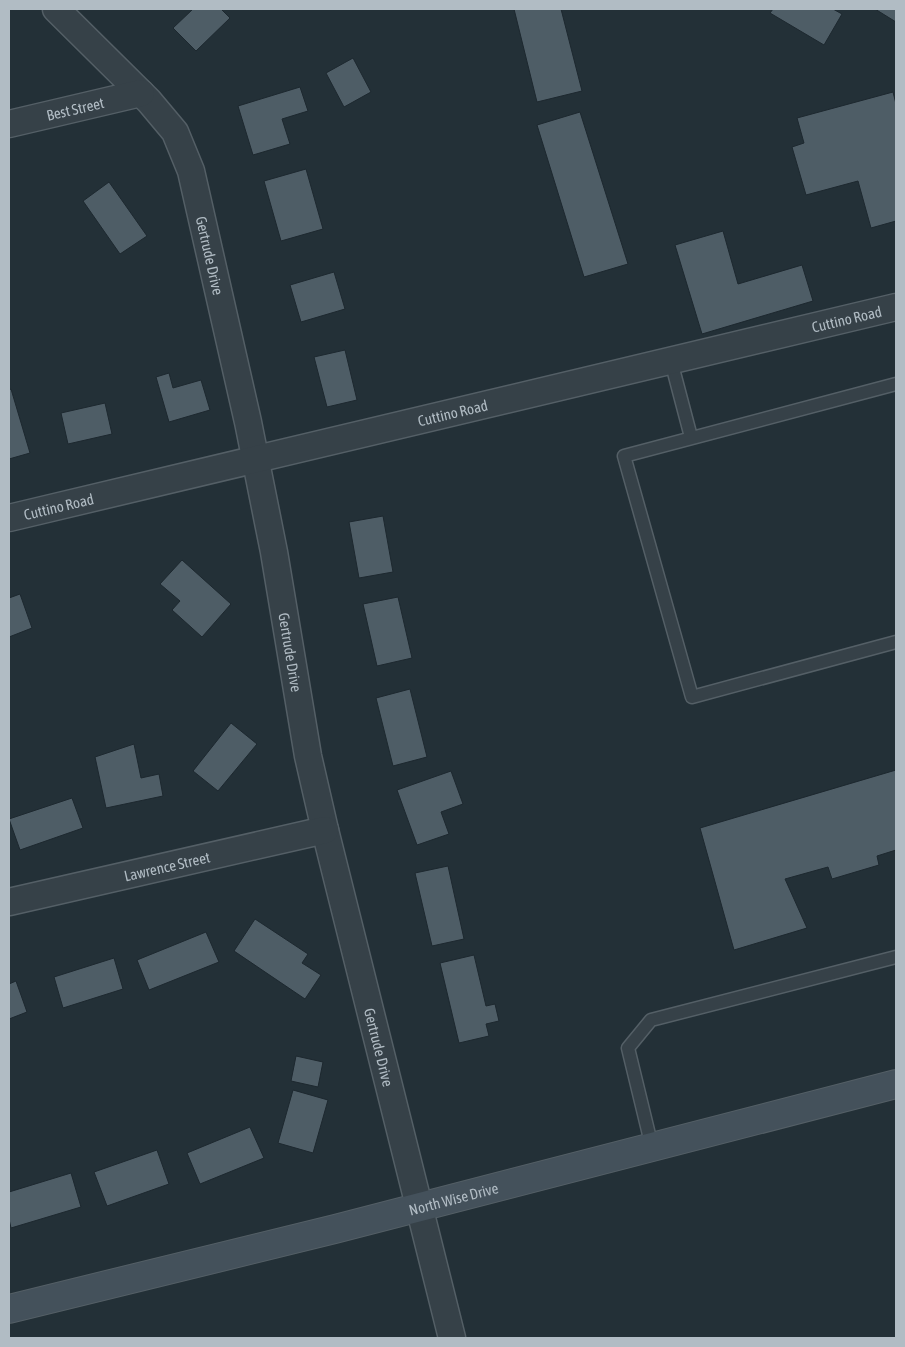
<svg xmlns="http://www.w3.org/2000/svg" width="905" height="1347" viewBox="0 0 905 1347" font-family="'Asap Condensed',sans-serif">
  <rect width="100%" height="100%" fill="#233037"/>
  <path fill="#4e5d66" stroke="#1d282f" d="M193,9H221L230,18L196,51L173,28Z
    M514,9H561L582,91L537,102Z
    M773,9H833L842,14L824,45L770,13Z
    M875,9H896V22Z
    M353,58L371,92L344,107L326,73Z
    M300,87L308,111L282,119L290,144L253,155L238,106Z
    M893,92L896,104V221L871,228L858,181L806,195L792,147L804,143L797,118Z
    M580,112L628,264L584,277L537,125Z
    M306,169L323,229L281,241L264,181Z
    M109,182L147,236L120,254L83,201Z
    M723,231L738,284L802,265L813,301L702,334L675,245Z
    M334,272L345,309L301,322L290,285Z
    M345,350L357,400L327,407L314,357Z
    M169,373L173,388L201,380L210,410L169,422L156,377Z
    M11,389L30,453L9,459V390Z
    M105,403L112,434L68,444L61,413Z
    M383,516L393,572L359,578L349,522Z
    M182,560L231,604L202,637L172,610L180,601L160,584Z
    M20,594L32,628L9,637V598Z
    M398,597L412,658L377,666L363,604Z
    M410,689L427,757L393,766L376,698Z
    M231,723L257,744L218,791L193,771Z
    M134,744L141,778L159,774L163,796L106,808L95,757Z
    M896,770V850L877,856L879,865L832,879L828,867L785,879L807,928L734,950L700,828Z
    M451,771L463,804L441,812L449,834L417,845L397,790Z
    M72,798L83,828L20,850L9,819Z
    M448,866L464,939L432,946L415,873Z
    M255,919L308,954L302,963L321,975L305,999L234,951Z
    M206,932L219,962L149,990L137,960Z
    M474,955L486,1006L495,1004L499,1021L486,1024L489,1036L459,1043L440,963Z
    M114,958L123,989L63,1008L54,977Z
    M16,981L27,1012L9,1019V984Z
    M296,1056L323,1062L318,1087L291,1081Z
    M293,1090L328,1100L313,1153L278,1143Z
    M250,1127L264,1158L200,1184L187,1153Z
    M157,1150L169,1184L107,1206L94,1172Z
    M71,1173L81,1207L11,1228L9,1219V1192Z"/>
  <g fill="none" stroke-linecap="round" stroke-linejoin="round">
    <defs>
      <path id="lane" d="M671,361L691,437
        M896,384L624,456L692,697L896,642
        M652,1147L628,1048L651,1020L896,957"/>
      <g id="street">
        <path id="s1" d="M56,9L149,101L175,132L191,171L248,422L274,552L308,756L325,830L452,1338"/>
        <path id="s2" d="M9,124L141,93"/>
        <path id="s3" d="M9,518L896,307"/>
        <path id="s4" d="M9,902L325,830"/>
      </g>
      <g id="secondary">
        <path id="s5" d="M9,1309L335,1229L896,1084"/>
      </g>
    </defs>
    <use href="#lane" stroke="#545f66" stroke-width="15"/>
    <use href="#street" stroke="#545f66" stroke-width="29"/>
    <use href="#secondary" stroke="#545f66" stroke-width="30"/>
    <use href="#lane" stroke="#364148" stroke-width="12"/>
    <use href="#street" stroke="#364148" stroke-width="26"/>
    <use href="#secondary" stroke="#44515b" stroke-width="28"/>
  </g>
  <g text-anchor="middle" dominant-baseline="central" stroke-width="4" stroke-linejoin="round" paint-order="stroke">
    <g font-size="15" fill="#b1bcc4" stroke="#1b262d">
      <text stroke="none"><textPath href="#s2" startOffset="68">Best Street</textPath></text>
      <text stroke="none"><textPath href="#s1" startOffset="300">Gertrude Drive</textPath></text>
      <text stroke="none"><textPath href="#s3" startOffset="861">Cuttino Road</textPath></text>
      <text stroke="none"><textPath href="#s3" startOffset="456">Cuttino Road</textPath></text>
      <text stroke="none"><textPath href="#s3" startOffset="51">Cuttino Road</textPath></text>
      <text stroke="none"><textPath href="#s1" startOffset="705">Gertrude Drive</textPath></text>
      <text stroke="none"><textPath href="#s4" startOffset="162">Lawrence Street</textPath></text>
      <text stroke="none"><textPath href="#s1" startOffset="1110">Gertrude Drive</textPath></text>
      <text stroke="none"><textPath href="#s5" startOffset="458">North Wise Drive</textPath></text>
    </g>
  </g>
  <rect width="905" height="1347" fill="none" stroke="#b1bcc4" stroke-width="20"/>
</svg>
